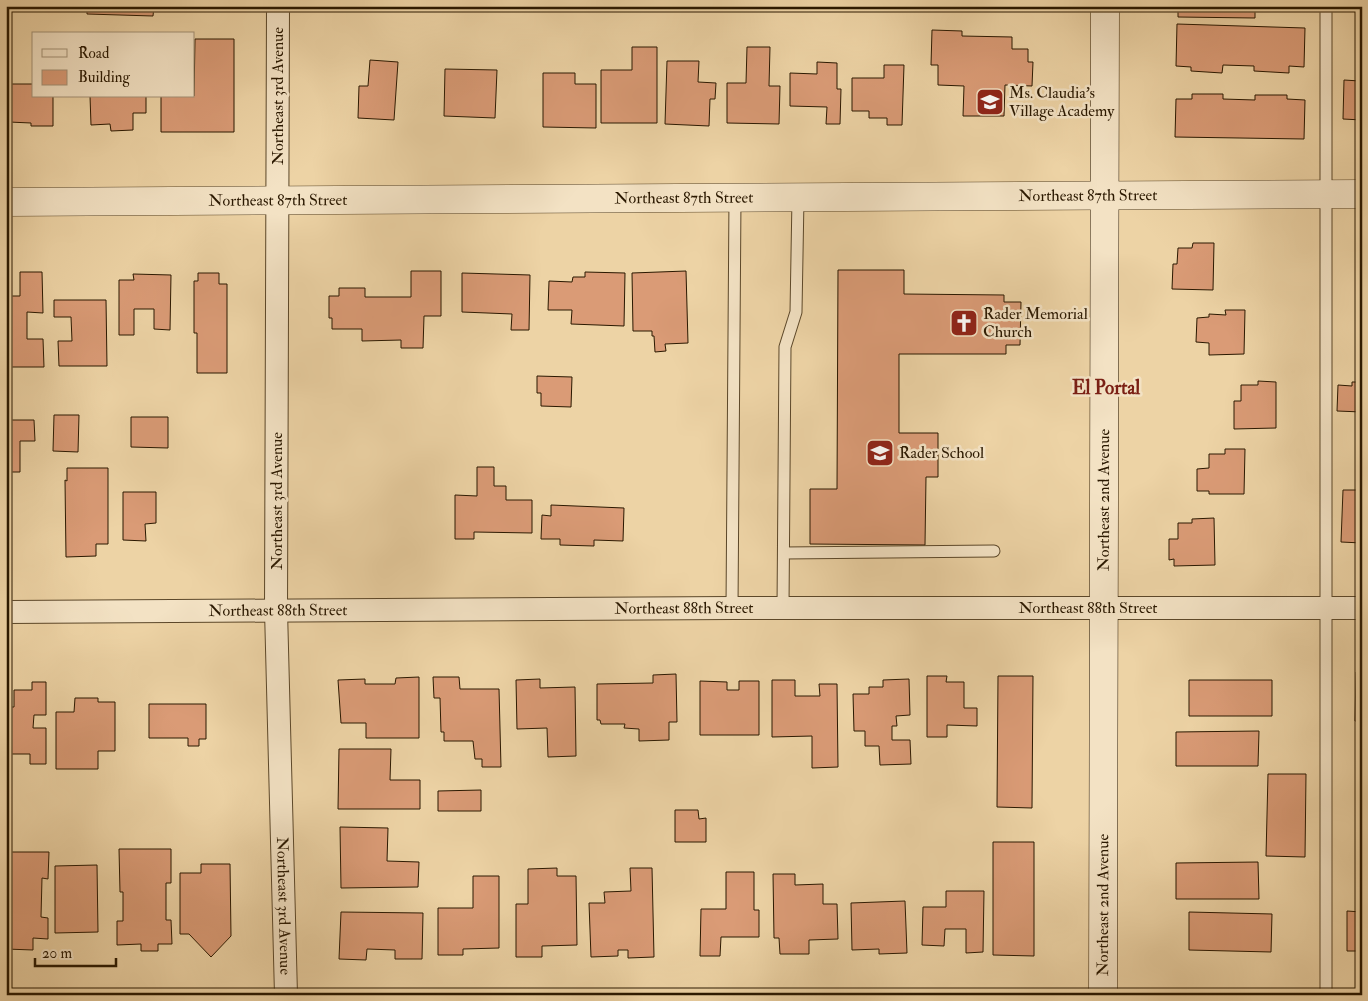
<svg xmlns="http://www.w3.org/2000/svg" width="1368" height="1001" viewBox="0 0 1368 1001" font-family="'IM FELL Double Pica',serif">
  <rect width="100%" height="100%" fill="#edd3a5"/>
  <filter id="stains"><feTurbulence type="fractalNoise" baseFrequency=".004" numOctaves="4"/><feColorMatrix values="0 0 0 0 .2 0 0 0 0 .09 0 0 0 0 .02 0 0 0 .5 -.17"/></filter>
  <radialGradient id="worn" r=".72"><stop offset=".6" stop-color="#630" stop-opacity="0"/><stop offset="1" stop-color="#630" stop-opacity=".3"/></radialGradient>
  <path fill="#da9b76" stroke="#2a1800" d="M87,6H154L153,16L87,14Z
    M1178,6H1255V18L1178,17Z
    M1177,24L1305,28L1304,67L1289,66V73L1254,71V66L1223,65L1222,73L1191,71V67L1176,66Z
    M932,30L962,31V36L1012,37V49H1028V62H1033L1032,86L1005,85L1004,116H963L964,86L938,85V65H931Z
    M195,39H234V132H161V96H194Z
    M632,47H657V123H601V70H632Z
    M747,47H770L769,86H780L779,124L727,123V83H746Z
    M370,60L398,62L394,120L358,118L359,86H368Z
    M667,61H699L698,82L716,83L715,99H710L709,126L665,124Z
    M817,62L837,63V89H841L840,124H826L827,107L790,106V73L817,74Z
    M884,65H904L902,125H887V118H869V111H852V78H884Z
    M445,69L497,70L495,118L444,116Z
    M1360,71H1362V120L1343,119L1344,80L1360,81Z
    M543,73H575V84H596V128L543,127Z
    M9,84H34V96H53V126H31V123L9,122Z
    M1192,94H1223V99L1255,100V95H1287V99L1305,100L1304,139L1175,137L1176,99H1192Z
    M90,96H146V113H133V130L111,131L110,124L91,125Z
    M1193,243H1214L1213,290L1172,289L1173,264H1177L1178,248H1192Z
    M838,270H904V294L1004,295V302H1021L1020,345H1006V354H899V433H938V477H926L925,545L810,544V489H837Z
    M411,271H441V316H424L423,348H401V340L362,341V329H332V318H329V296H339V288H365V297H411Z
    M686,271L688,343L665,344L666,351L655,352L654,336H652V331H633L632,273Z
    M20,272H42L43,313L27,312V339H43L44,367H6V296H20Z
    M585,272L625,273L624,326L571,324L572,310H548L549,281L572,282L573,277H585Z
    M198,273H219V284H227V373H197V333H194V281H198Z
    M462,273L530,275L529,330H511L512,314L462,312Z
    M133,274L171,275L170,330L154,329V309H134V335H119V280H134Z
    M54,300H106L107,366H59L58,341H72L71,317H54Z
    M1225,310H1245L1244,354L1209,355V343L1196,342L1197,318L1209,317V314L1226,315Z
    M537,376L572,377L571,407L541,406V393H537Z
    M1258,381L1276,382V428L1234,429V401H1241V385H1258Z
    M1352,382H1362V412L1337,411L1338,385L1352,386Z
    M54,415H79L78,452L53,451Z
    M131,417H168V448L131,447Z
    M6,420H34L35,441H20V472H6Z
    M1225,449H1245L1244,494H1209V491H1197V469L1209,468V454H1225Z
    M477,467H494V486H506V500H532V533L474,532V539H455V495L477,496Z
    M67,468H108V544H96V556L66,557L65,480L67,481Z
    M1343,490H1362V543L1341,542Z
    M123,492H156V523L145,524L146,541L123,540Z
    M551,505L624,508L623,541L594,540V546L560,545V539H541L542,515L551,516Z
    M1214,518L1215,565L1174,566V559L1169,560V539H1178V523H1192V519Z
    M1356,672H1362V721H1355Z
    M676,674L677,722H669V740L639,741V729L624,728L625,724H601L600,720H597V684L653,683V675Z
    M927,676H947L946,682H964V708H977V726L947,725V737H927Z
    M998,676H1033L1032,808L997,807Z
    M419,677V738H366V723H341L338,680L365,679V684H395L396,678Z
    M433,677H459L460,689H499L501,767H482V759H475L473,741H444V732H441L440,698H434Z
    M540,679V688L575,687L576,756L548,757L547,728L517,729L516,680Z
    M909,679L910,715L896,716L897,726H892V740H910L911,764L880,765L879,746H865V731H854L853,694H869V687H883V680Z
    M772,680H795V696H820L819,684H837L838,767L812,768V736L772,737Z
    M1189,680H1272V716H1189Z
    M700,681L727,682V690H739V681H759V735H700Z
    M32,682H46V715H34L33,728H46V764H30V754H6V728H9V707H14V690H32Z
    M75,698H98V702H115V751H98V769H56V712H74Z
    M149,704H206V739H199V746H188V738H149Z
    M1259,731L1258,766H1176V732Z
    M339,749H391L390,780H420V809H338Z
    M1268,774H1306L1305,857L1266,856Z
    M481,790V811H438V791Z
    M675,810H698L699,819L706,818V842H675Z
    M340,827L388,828L387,861L419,862L418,887L341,888Z
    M993,842H1034V956L993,955Z
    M119,849H171V883H166V920H171L172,944H158V951H141V944L117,945V921H123V892H120Z
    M6,852H49L48,879L42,878L41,917L48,918V939L33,938V950L6,949Z
    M1258,862L1259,899H1176V863Z
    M201,864H230L231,936L211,957L189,934H180V873H201Z
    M97,865L98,932L55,933V866Z
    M557,868V876H576L577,945L542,946V957H516V904H528V869Z
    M630,868H652L654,957L628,958V950H618V956L591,957L589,903H605L604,892L631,891Z
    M726,872H754V910H759V937H721L720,956H700L701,909H726Z
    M773,874H795V885L823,884V904H837L838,939L809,940V954H780L779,938H774Z
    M473,876H499V948L463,949V955H438V908H473Z
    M946,891H984L983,952L966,953V929H945L944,946L922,945L923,907H946Z
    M905,901L907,953L879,954V949L852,950L851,903Z
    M1347,911L1362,912V951H1347Z
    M341,912L423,913L422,959H395V950L367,949L366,960L339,959Z
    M1189,912L1272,914L1271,952L1189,950Z"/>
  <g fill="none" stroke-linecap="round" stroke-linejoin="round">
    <defs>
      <path id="service" d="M784,553L994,551
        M732,608L735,198
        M783,608L785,347L796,312L798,198
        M1326,995V6"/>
      <g id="minor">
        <path id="s1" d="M278,6L276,610L286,995"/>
        <path id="s2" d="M6,612L732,608H1362"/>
      </g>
      <g id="tertiary">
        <path id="s3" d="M6,202L1362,194"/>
      </g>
      <g id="secondary">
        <path id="s4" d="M1103,995L1105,6"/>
      </g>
    </defs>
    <use href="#service" stroke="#5b4729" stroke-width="13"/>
    <use href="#minor" stroke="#5b4729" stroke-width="24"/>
    <use href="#tertiary" stroke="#5b4729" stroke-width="29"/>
    <use href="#secondary" stroke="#2a1800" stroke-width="29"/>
    <use href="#service" stroke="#f3e2c4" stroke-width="11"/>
    <use href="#minor" stroke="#f3e2c4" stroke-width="22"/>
    <use href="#tertiary" stroke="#f3e2c4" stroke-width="28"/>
    <use href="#secondary" stroke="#f3e2c4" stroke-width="28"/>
  </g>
  <defs>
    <symbol id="school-square" viewBox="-11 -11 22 22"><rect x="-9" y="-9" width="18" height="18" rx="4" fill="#8f2418" stroke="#f3e2c4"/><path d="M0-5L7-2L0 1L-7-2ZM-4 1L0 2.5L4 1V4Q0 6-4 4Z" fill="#fff"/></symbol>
    <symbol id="church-square" viewBox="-11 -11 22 22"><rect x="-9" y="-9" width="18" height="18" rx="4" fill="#8f2418" stroke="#f3e2c4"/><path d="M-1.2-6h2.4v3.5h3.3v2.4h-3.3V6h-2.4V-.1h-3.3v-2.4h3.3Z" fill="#fff"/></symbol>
  </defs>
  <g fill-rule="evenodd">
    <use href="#school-square" x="974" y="86" width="32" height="32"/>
    <use href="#church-square" x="948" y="307" width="32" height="32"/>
    <use href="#school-square" x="864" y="437" width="32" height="32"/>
  </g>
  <g text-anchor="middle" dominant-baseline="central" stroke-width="5" stroke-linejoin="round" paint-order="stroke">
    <g font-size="16" fill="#2a1800" stroke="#f3e2c4" text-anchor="start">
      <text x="1009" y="93">Ms. Claudia's<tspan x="1009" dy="18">Village Academy</tspan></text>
      <text x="983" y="314">Rader Memorial<tspan x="983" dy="18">Church</tspan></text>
      <text x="899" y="453">Rader School</text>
    </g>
    <g font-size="16" fill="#2a1800" stroke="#f3e2c4">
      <text transform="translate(278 96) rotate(-90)">Northeast 3rd Avenue</text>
      <text stroke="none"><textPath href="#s3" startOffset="1082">Northeast 87th Street</textPath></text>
      <text stroke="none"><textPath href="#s3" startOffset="678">Northeast 87th Street</textPath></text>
      <text stroke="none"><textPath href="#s3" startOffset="272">Northeast 87th Street</textPath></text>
      <text stroke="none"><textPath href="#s4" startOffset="495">Northeast 2nd Avenue</textPath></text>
      <text transform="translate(277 501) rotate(-90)">Northeast 3rd Avenue</text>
      <text stroke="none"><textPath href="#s2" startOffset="678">Northeast 88th Street</textPath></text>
      <text stroke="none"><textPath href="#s2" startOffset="1082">Northeast 88th Street</textPath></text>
      <text stroke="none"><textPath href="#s2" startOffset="272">Northeast 88th Street</textPath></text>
      <text stroke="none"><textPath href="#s1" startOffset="900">Northeast 3rd Avenue</textPath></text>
      <text stroke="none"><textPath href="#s4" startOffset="90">Northeast 2nd Avenue</textPath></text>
    </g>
    <g font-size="19" font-weight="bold" fill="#7a1f14" stroke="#f3e2c4">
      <text x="1106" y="388">El Portal</text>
    </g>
  </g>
  <rect width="1368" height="1001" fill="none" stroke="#edd3a5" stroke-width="25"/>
  <rect x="8" y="8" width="1353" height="986" fill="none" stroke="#2a1800" stroke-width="2.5"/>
  <rect x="12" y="12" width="1343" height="976" fill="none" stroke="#2a1800"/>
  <rect x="32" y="32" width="162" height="65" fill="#f3e2c4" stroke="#a39176"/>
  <rect x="42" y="49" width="25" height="8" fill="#f3e2c4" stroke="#a39176"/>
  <text x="78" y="58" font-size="15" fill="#2a1800">Road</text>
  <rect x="42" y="70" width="25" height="15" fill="#da9b76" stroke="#a39176"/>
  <text x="78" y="82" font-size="15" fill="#2a1800">Building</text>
  <path d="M35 958v8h81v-8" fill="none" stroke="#2a1800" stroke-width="2.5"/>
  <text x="42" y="958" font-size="15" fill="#2a1800" stroke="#f3e2c4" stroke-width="4" paint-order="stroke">20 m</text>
  <rect width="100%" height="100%" filter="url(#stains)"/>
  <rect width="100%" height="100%" fill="url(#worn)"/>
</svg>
